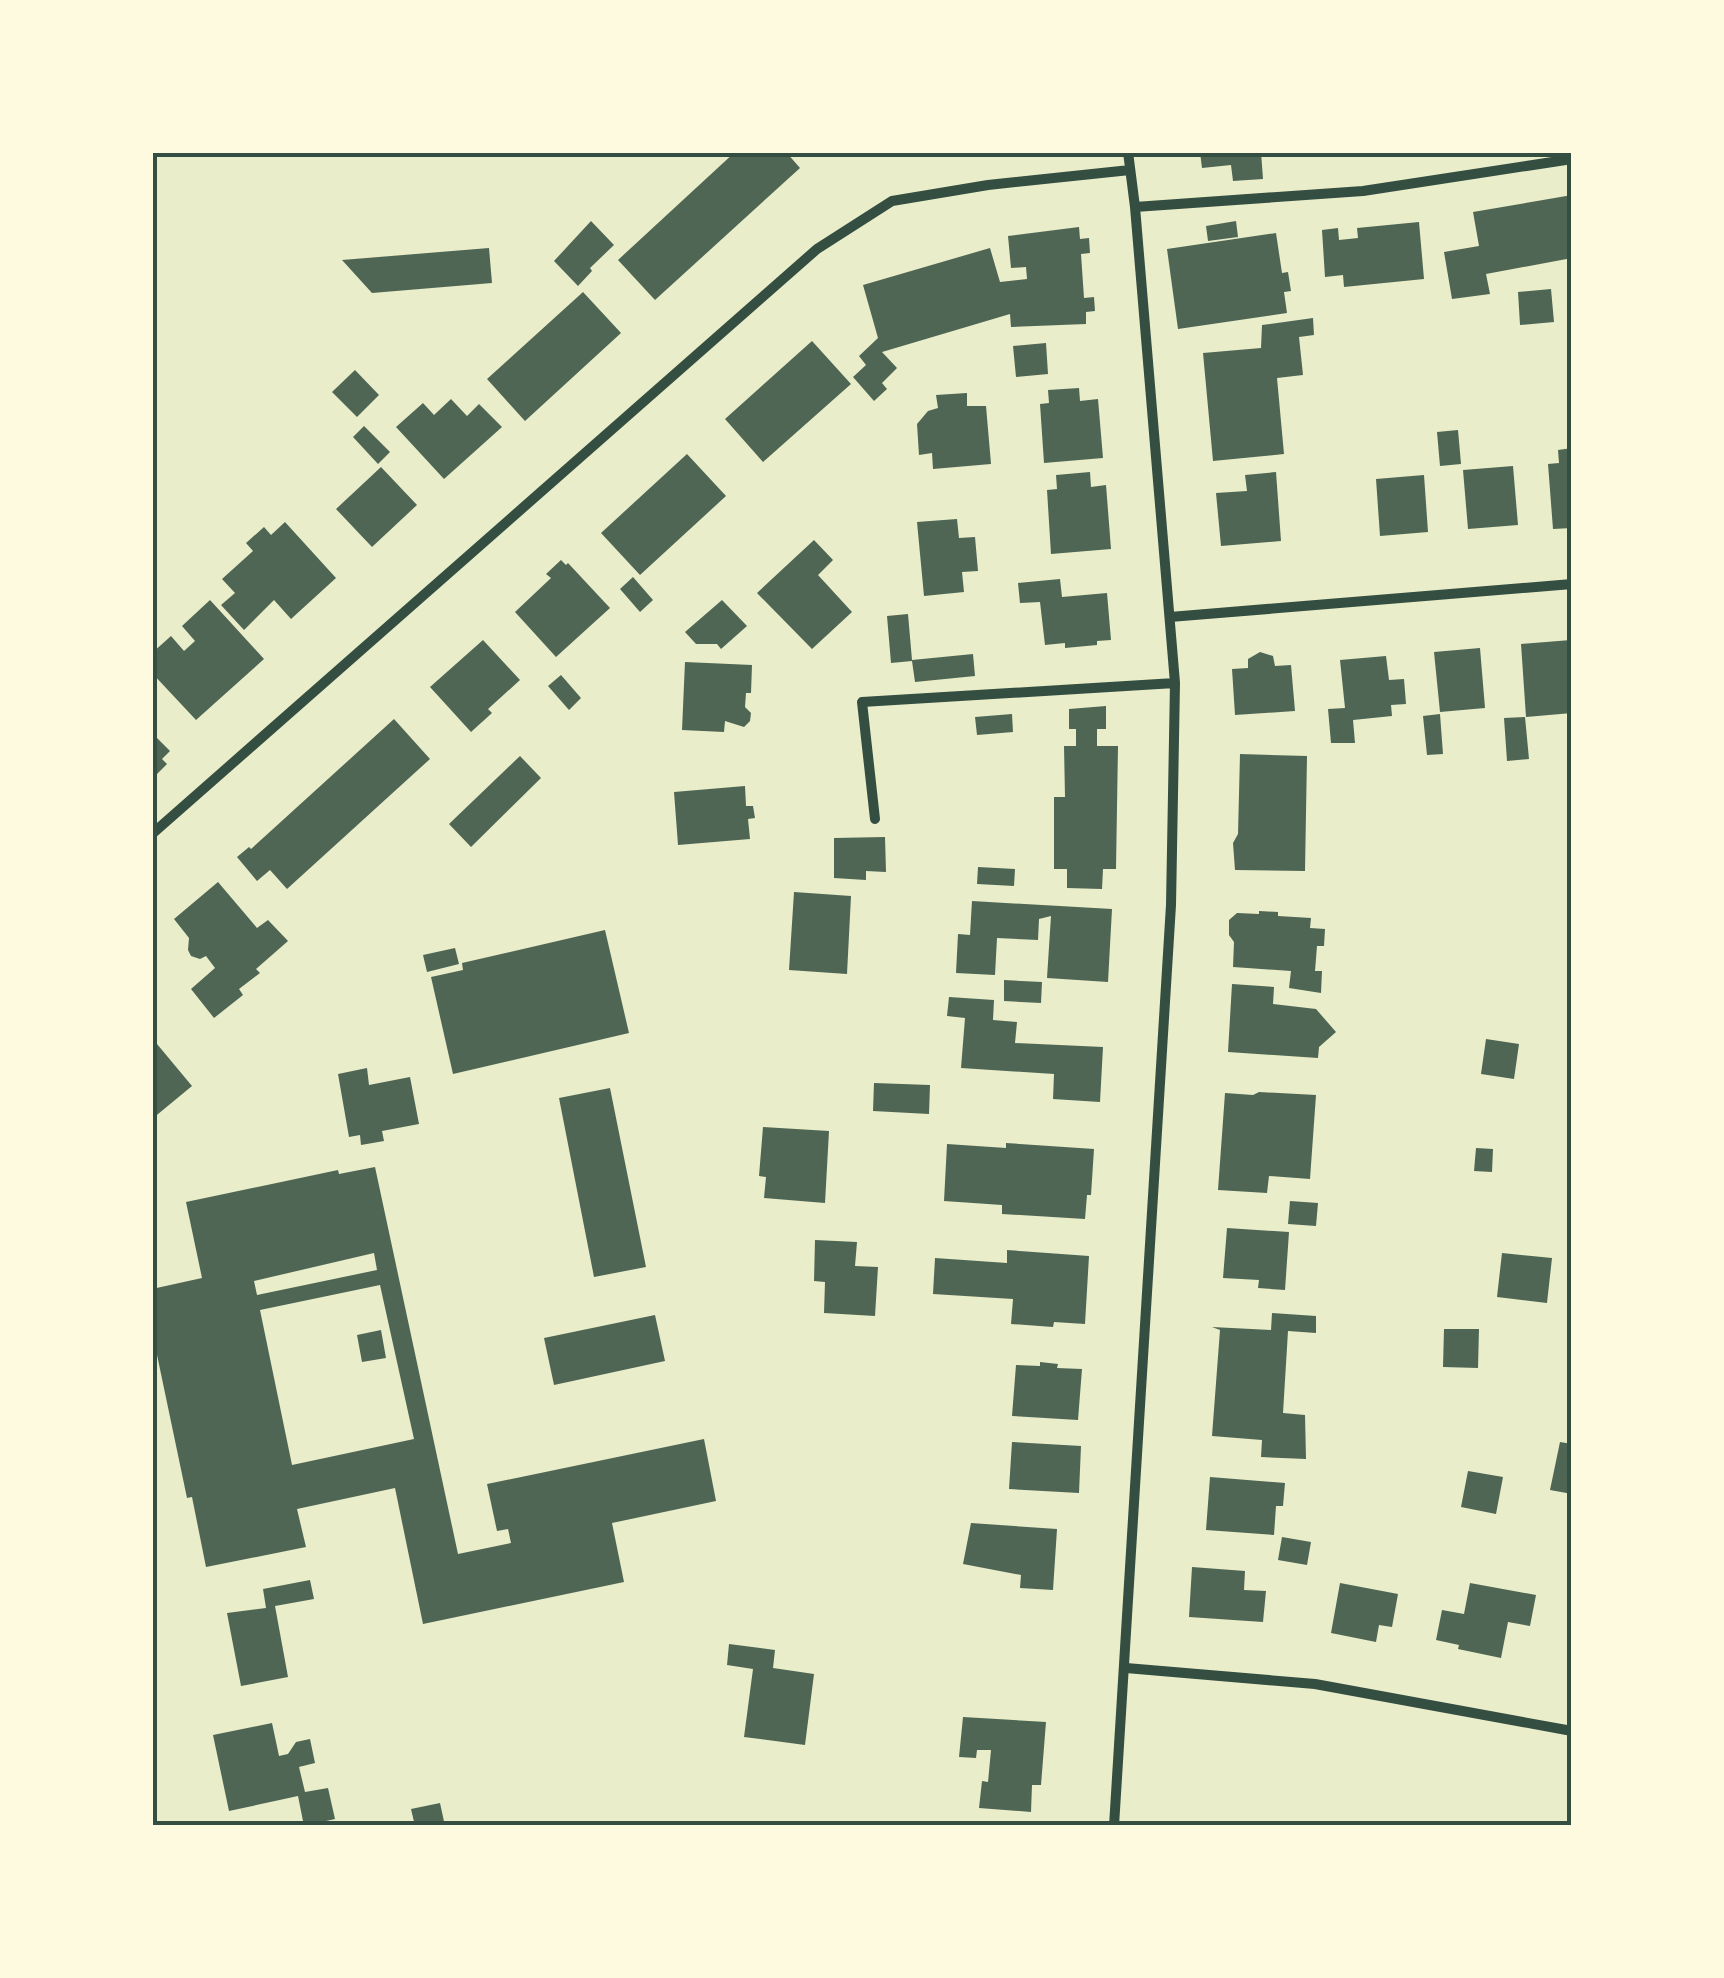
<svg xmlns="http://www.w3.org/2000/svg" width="1724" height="1978" viewBox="0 0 1724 1978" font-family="'DejaVu Sans',sans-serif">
  <rect width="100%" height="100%" fill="#e9edc9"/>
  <path fill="#4f6655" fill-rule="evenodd" d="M735,152H786L800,168L655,300L618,260Z
    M1200,152H1261L1263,179L1233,181L1231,165L1202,168Z
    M1572,195V258L1486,274L1490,294L1452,299L1444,252L1479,246L1473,212Z
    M591,221L614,245L590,268L592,271L578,286L554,261Z
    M1236,221L1238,237L1208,241L1206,226Z
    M1419,222L1424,279L1344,287L1343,275L1325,277L1322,230L1338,228L1339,240L1358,238L1357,228Z
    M1079,227L1080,239L1089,238L1090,253L1081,254L1084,298L1094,297L1095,311L1086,312V324L1011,327L1010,314L882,352L897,368L882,383L887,389L874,401L853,377L866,365L859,356L878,338L863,285L990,248L1000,282L1027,279L1026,267L1011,268L1008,236Z
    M1276,233L1282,273L1288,272L1291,291L1284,292L1287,313L1178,329L1167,249Z
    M489,248L492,283L372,293L342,260Z
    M1551,289L1554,322L1520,325L1518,292Z
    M583,292L621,333L525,421L487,379Z
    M1313,318L1314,335L1299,337L1303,375L1277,378L1284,454L1213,461L1203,353L1261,348L1262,325Z
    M812,341L851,384L763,462L725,419Z
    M1046,343L1048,374L1016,377L1013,346Z
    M355,370L379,395L357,417L332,392Z
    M1079,388L1080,401L1098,399L1103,458L1044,463L1040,404L1049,403L1048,390Z
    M967,393V406H986L991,464L933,469L932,453L919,455L917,424L928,411L938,408L936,395Z
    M451,399L467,416L479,404L502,427L444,479L396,427L423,403L434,415Z
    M364,426L390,452L378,464L353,437Z
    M1458,430L1461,464L1440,466L1437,432Z
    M1572,448V528L1553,529L1548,464L1559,463L1558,450Z
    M687,454L726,496L640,575L601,533Z
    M1513,466L1518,525L1468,529L1463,470Z
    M381,467L417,505L372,547L336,509Z
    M1090,472L1091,487L1106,485L1111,549L1051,554L1047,490L1057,489L1056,475Z
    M1276,472L1281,541L1221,546L1216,493L1247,491L1245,475Z
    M1424,475L1428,532L1380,536L1376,479Z
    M957,519L959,538L975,537L978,571L962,572L964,592L924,596L917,522Z
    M285,522L336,578L291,619L274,600L244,630L221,605L235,593L222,579L253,551L246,543L264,527L271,535Z
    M814,540L833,560L818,575L852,612L812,649L757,593Z
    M561,560L566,565L568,563L610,608L556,657L515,612L551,578L546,574Z
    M633,577L653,600L640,612L620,589Z
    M1060,579L1062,597L1107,593L1111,640L1097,641V645L1065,648V643L1045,645L1040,602L1020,603L1018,583Z
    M210,600L264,659L196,720L152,673V653L171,636L184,651L195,641L182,626Z
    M722,600L747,626L721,649L717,644H696L685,632Z
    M908,614L912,660L973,654L975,676L915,682L912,661L891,663L887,616Z
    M483,640L520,680L488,709L492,713L471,732L430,687Z
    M1571,640L1572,713L1526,717L1521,644Z
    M1480,648L1485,708L1440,712L1434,652Z
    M1260,652L1273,656L1275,666L1291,665L1295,711L1235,715L1232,669L1248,668V659Z
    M1386,656L1389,680L1404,679L1406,704L1391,705L1392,716L1353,720L1355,743H1331L1328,709L1345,708L1340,660Z
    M685,662L752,665L751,693H746L745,707L751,713L750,721L744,727L725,721L724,732L682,730Z
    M561,675L581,698L569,710L548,686Z
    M1106,706V729H1097V746H1118L1116,869H1103L1102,889L1067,888V869H1054V797H1065L1064,746H1076V729H1069V709Z
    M1012,714L1013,732L977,735L975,717Z
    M1440,714L1443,754L1427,755L1423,716Z
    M1525,717L1529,759L1507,761L1504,718Z
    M394,719L430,759L287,889L270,870L257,881L237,857L249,847L251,849Z
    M152,733L170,751L162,759L167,764L156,775L152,772Z
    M1240,754L1307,756L1305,871L1235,870L1233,843L1238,834Z
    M520,756L541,778L471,847L449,824Z
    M745,786L746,806H753L755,818L748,819L750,839L678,845L674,792Z
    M885,837L886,872L866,871V880L834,878V838Z
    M978,867L1015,869L1014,886L977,884Z
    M218,882L257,928L268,920L288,941L256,969L260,973L239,989L243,995L214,1018L191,989L215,968L206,956L200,959L191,956L188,950L189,938L174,919Z
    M794,892L851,896L847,974L789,970Z
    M972,901L1112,909L1108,982L1047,978L1051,916L1039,919L1038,940L997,938L995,975L956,973L958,934L970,935Z
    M1259,911L1278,912V916L1311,918L1310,928L1325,929L1324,946H1317L1315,971H1322L1321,993L1289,988L1291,971L1233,967L1234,942L1229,935V920L1237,913L1259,914Z
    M605,930L629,1033L453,1074L431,977L463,970L462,963Z
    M455,948L459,964L427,972L423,955Z
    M1004,980L1042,982L1041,1003L1004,1001Z
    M1232,984L1274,987L1273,1004L1316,1009L1336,1032L1319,1047L1318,1058L1228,1052Z
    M949,997L994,1000L993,1020L1017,1022L1015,1043L1103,1047L1100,1102L1053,1099L1054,1074L961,1068L965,1018L947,1016Z
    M152,1038L192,1086L152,1119Z
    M1486,1039L1519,1044L1514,1079L1481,1074Z
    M367,1068L369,1085L410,1077L419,1124L382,1131L384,1141L361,1145L360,1135L349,1137L338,1074Z
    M874,1083L930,1085L929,1114L873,1111Z
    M610,1088L646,1267L594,1277L559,1098Z
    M1259,1092L1316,1095L1310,1179L1269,1176L1267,1193L1218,1190L1225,1093L1253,1095Z
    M763,1127L829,1131L825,1203L764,1198L766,1177L759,1176Z
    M1006,1143L1094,1149L1091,1195H1087L1085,1219L1002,1214V1205L944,1201L947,1144L1006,1148Z
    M1476,1148L1493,1149L1492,1172L1474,1171Z
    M375,1167L458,1554L511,1543L508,1529L497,1531L487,1484L704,1439L716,1501L612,1523L624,1582L423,1624L395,1488L297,1509L306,1547L206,1567L192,1497L187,1498L152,1331V1289L202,1278L186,1202L338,1170L339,1174ZM374,1253L377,1270L257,1295L254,1281ZM380,1285L414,1439L292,1465L260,1310Z
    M1290,1201L1318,1203L1316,1226L1288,1224Z
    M1227,1228L1289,1232L1285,1290L1258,1288L1259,1280L1223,1278Z
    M815,1240L857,1242L855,1266L878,1267L875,1316L824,1313L825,1282L814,1281Z
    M1007,1250L1089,1256L1085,1324L1054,1322L1053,1327L1011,1324L1013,1299L933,1294L935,1258L1007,1263Z
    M1502,1253L1552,1258L1547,1303L1497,1297Z
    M1272,1313L1316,1316V1333L1288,1331L1283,1413L1305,1415L1306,1459L1261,1457L1262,1440L1212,1436L1220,1330L1212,1327L1271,1330Z
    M655,1315L665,1361L554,1385L544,1338Z
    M1444,1329H1479L1478,1368L1443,1367Z
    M381,1330L386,1358L362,1362L357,1335Z
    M1040,1362L1058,1364L1057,1368L1082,1369L1078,1420L1012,1416L1016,1365L1040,1366Z
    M1012,1442L1081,1446L1079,1493L1009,1489Z
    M1560,1442L1572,1444V1494L1550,1490Z
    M1468,1471L1503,1477L1496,1514L1461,1507Z
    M1210,1477L1285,1483L1283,1506H1276L1274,1535L1206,1530Z
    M971,1523L1057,1529L1053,1590L1020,1588L1021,1575L963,1564Z
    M1282,1537L1311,1542L1307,1565L1278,1560Z
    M1192,1567L1245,1571L1244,1590L1266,1591L1263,1622L1189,1617Z
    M310,1580L314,1599L275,1606L288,1677L241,1686L227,1613L266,1608L263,1589Z
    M1340,1583L1398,1594L1392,1627L1379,1625L1376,1642L1331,1633Z
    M1470,1583L1536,1595L1530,1626L1508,1622L1501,1658L1458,1649L1459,1645L1436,1640L1442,1610L1464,1614Z
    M729,1644L775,1650L773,1668L814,1674L805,1745L744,1737L753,1669L727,1665Z
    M963,1717L1046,1722L1041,1785H1032L1031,1812L979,1808L982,1781L988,1782L991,1750H977L976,1758L959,1757Z
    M272,1723L279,1756L288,1754L296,1742L310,1739L315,1763L299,1767L305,1792L328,1788L335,1819L304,1826L298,1796L229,1811L213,1735Z
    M440,1803L445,1826H415L411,1809Z"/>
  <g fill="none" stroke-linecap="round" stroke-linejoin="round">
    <path stroke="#344e41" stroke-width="10" d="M1135,207L1363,191L1572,159
      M1170,617L1572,584
      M875,819L862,702L1175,683
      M152,834L817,249L892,201L988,185L1130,170
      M1126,1668L1315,1684L1572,1731
      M1114,1826L1171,905L1175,683L1135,207L1128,152"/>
  </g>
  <rect width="1724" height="1978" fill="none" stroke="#fefae0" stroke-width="310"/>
  <rect x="155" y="155" width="1414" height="1668" fill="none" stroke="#344e41" stroke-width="4"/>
</svg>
